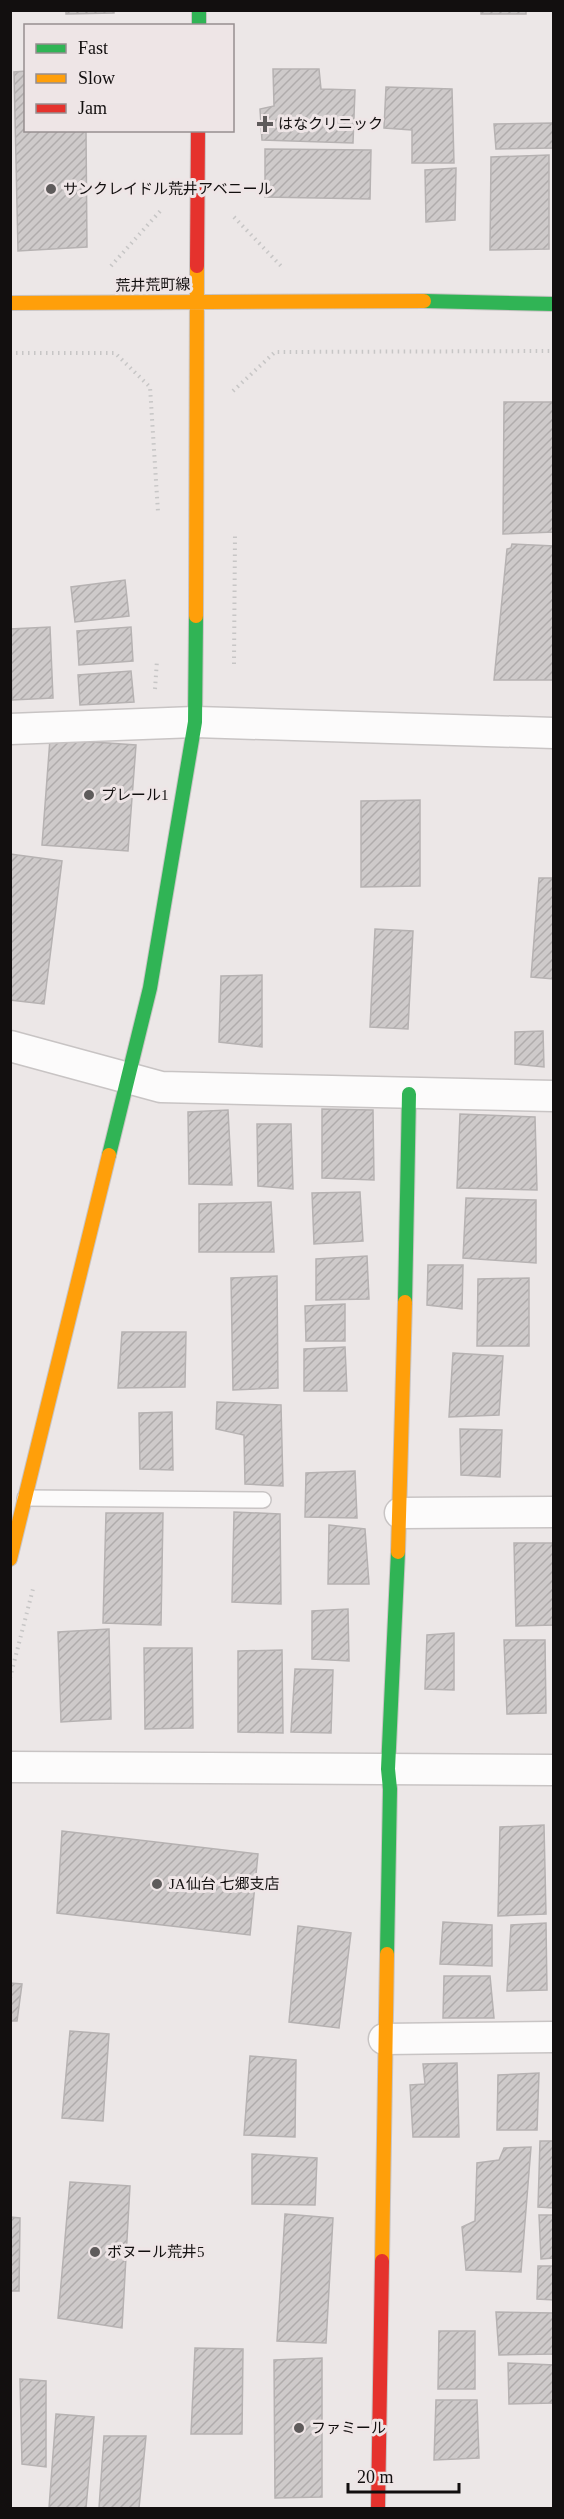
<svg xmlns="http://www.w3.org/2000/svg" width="564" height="2519" viewBox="0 0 564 2519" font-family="'Times New Roman','Noto Sans JP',serif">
  <defs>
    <pattern id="building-hatch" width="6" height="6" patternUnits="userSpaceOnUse" patternTransform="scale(1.5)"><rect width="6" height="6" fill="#cecaca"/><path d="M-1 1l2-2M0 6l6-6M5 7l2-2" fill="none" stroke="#b0acac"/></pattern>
  </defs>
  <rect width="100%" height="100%" fill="#ece7e7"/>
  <path fill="url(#building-hatch)" stroke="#b6b2b2" stroke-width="1.5" d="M66,10H114V13L66,14Z
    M481,10H526V14H481Z
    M273,69H319L321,89L355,90L353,143L262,140L260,109L274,106Z
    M26,71V130H86L87,247L18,251L14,72Z
    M386,87L452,89L454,163H412V130L384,128Z
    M553,123L554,148L496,149L494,124Z
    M265,149L371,150L370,199L265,197Z
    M549,155V249L490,250L491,157Z
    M456,168L455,220L426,222L425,170Z
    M504,402H554V532L503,534Z
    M512,544L554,546V680H494L507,549L511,548Z
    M125,580L129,616L75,622L71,587Z
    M50,627L53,698L12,700L10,629Z
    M131,627L133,661L79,665L77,631Z
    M131,671L134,702L80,705L78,675Z
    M50,739L136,745L128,851L42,845Z
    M420,800V886L361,887V801Z
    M10,854L62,861L44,1004L10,1000Z
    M539,878H554V979L531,977Z
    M375,929L413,931L408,1029L370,1027Z
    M262,975V1047L219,1042L221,976Z
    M543,1031L544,1067L515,1064V1032Z
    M322,1109L373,1110L374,1180L322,1178Z
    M228,1110L232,1185L189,1184L188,1112Z
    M460,1114L535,1117L537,1190L457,1188Z
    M257,1124H291L293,1189L258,1186Z
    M360,1192L363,1241L314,1244L312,1193Z
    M466,1198L536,1200V1263L463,1258Z
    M271,1202L274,1252H199V1204Z
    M367,1256L369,1299L316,1300V1259Z
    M428,1265H463L462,1309L427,1305Z
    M277,1276L278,1388L233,1390L231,1278Z
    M529,1278V1346H477L478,1279Z
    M345,1304V1341H306L305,1306Z
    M122,1332H186L185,1387L118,1388Z
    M345,1347L347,1391H304V1349Z
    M453,1353L503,1356L499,1415L449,1417Z
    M217,1402L281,1405L283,1486L245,1484L244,1435L216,1429Z
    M172,1412L173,1470L140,1469L139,1413Z
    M460,1429L502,1430L500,1477L461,1475Z
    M355,1471L357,1518L305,1517L306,1473Z
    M234,1512L280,1514L281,1604L232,1602Z
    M106,1513H163L161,1625L103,1623Z
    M329,1525L365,1529L369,1584H328Z
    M514,1543H554V1625L516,1626Z
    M348,1609L349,1661L312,1659V1611Z
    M109,1629L111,1719L61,1722L58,1632Z
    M454,1633V1690L425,1689L427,1635Z
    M504,1640H545L546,1713L507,1714Z
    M144,1648H192L193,1728L145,1729Z
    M282,1650L283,1733L238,1732V1651Z
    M295,1669L333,1670L331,1733L291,1732Z
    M544,1825L546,1914L498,1916L500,1827Z
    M62,1831L258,1854L250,1935L57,1913Z
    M443,1922L492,1925V1966L440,1964Z
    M546,1923L547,1990L507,1991L511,1925Z
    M298,1926L351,1933L339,2028L289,2022Z
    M444,1976H490L494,2018H443Z
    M10,1983L22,1984L17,2021H10Z
    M70,2031L109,2034L103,2121L62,2118Z
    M250,2056L296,2060L295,2137L244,2135Z
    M457,2063L459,2137H413L410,2085L425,2084L423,2064Z
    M539,2073L537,2130H497L498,2075Z
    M540,2141H554V2208L538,2207Z
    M531,2147L521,2272L466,2270L462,2227L475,2221L477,2163L499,2160L504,2148Z
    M252,2154L317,2158L315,2205L252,2204Z
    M70,2182L130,2186L122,2328L58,2318Z
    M285,2214L333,2218L326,2343L277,2341Z
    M539,2215H554V2258L541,2259Z
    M10,2217L20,2218L19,2291H10Z
    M538,2266H554V2300L537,2299Z
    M496,2312L554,2313V2354L499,2355Z
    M439,2331H475V2389H438Z
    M195,2348L243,2349L242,2434H191Z
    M322,2358V2497L275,2498L274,2360Z
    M508,2363L554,2365V2403L509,2404Z
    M20,2379L46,2381V2467L22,2464Z
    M436,2400H477L479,2458L434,2460Z
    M56,2414L94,2417L86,2508H49Z
    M104,2436H146L139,2508H99Z"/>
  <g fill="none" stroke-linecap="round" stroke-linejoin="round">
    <defs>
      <path id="lane" d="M25,1498L263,1500"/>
      <path id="street" d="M10,729L195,722L554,733
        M10,1046L161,1087L554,1096
        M400,1513L554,1512
        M10,1767L554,1770
        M384,2039L554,2037"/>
      <path id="fast" d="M199,10V26
        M424,301L554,304
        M109,1155L150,988L195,722L196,616
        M405,1302L409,1094
        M387,1954L390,1789L388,1769L398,1552"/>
      <path id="slow" d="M10,303L424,301
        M196,616L197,266
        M398,1552L405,1302
        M10,1559L109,1155
        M382,2261L387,1954"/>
      <path id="jam" d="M197,266L198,130
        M378,2508L382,2261"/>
    </defs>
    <use href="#lane" stroke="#c8c4c4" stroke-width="18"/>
    <use href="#street" stroke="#c8c4c4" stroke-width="33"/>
    <use href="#fast" stroke="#c8c4c4" stroke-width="16"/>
    <use href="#slow" stroke="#c8c4c4" stroke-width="16"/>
    <use href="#jam" stroke="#c8c4c4" stroke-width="16"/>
    <path stroke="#c7c6c6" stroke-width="4" stroke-dasharray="1.5 4.5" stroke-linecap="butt" d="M234,217L281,266
      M111,266L162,209
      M10,353H115L150,387L158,512
      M233,391L275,352L554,351
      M234,664L235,533
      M155,689L157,660
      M10,1678L34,1585"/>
    <use href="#lane" stroke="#fcfbfb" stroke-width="15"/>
    <use href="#street" stroke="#fcfbfb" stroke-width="30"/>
    <use href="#fast" stroke="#30b455" stroke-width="14"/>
    <use href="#slow" stroke="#ff9f0a" stroke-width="14"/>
    <use href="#jam" stroke="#e5322d" stroke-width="14"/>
  </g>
  <g fill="#5e5b5b" stroke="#eee5e6" stroke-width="2">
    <path d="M262 115h6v6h6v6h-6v6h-6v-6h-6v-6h6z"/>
    <circle cx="51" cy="189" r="6"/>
    <circle cx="89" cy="795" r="6"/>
    <circle cx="157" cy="1884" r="6"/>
    <circle cx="95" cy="2252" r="6"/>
    <circle cx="299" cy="2428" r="6"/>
  </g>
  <g text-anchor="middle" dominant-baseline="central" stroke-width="6" stroke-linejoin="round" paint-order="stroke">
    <g font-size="15" fill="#120f0f" stroke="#eee5e6" text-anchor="start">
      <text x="278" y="124">はなクリニック</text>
      <text x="63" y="189">サンクレイドル荒井アベニール</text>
      <text x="101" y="795">プレール1</text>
      <text x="169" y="1884">JA仙台 七郷支店</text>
      <text x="107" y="2252">ボヌール荒井5</text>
      <text x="311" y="2428">ファミール</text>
    </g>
    <g font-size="15" fill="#120f0f" stroke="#eee5e6">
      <text transform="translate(153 285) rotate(-1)">荒井荒町線</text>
    </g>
  </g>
  <rect width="564" height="2519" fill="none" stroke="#120f0f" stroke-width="24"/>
  <rect x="24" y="24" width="210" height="108" fill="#eee5e6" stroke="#968f90" stroke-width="1.5"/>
  <rect x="36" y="44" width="30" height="9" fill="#30b455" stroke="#968f90" stroke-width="1.5"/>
  <text x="78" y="54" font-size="18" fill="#120f0f">Fast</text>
  <rect x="36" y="74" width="30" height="9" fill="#ff9f0a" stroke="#968f90" stroke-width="1.5"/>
  <text x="78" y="84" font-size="18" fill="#120f0f">Slow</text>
  <rect x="36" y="104" width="30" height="9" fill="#e5322d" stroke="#968f90" stroke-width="1.5"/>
  <text x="78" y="114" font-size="18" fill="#120f0f">Jam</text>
  <path d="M348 2483v9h111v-9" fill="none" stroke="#120f0f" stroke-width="3"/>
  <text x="357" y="2483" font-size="18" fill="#120f0f" stroke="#eee5e6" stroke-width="4.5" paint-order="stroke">20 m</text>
</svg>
